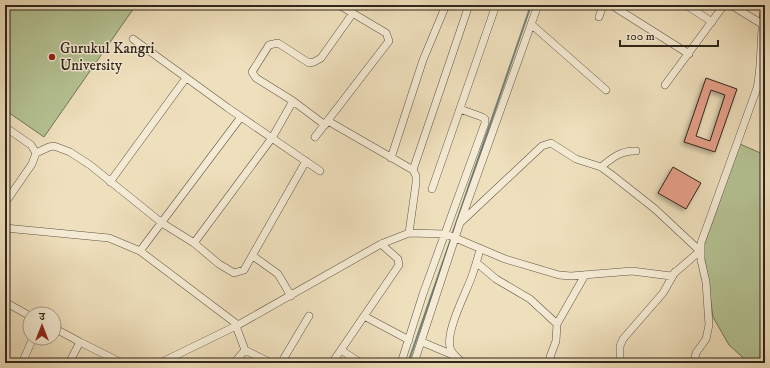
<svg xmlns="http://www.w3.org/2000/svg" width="770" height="368" viewBox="0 0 770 368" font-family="'IM FELL DW Pica','Noto Serif Devanagari',serif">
  <defs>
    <filter id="shadow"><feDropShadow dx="-2.5" dy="2.5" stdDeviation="2" flood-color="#0004"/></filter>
  </defs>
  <rect width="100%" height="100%" fill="#efe0bd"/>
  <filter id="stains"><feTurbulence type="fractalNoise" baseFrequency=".005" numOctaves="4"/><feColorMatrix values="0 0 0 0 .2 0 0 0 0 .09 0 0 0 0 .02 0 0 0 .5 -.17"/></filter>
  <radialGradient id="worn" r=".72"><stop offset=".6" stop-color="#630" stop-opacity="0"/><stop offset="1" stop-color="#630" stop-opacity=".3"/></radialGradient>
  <path fill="#b5c394" stroke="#727458" d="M5,5H136L44,137L5,110Z
    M740,144L765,155V197L760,202L765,204V358L749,363L729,345L713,317L703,248Z"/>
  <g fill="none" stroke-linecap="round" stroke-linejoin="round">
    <path stroke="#6f8078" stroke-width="2" d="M452,235L531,5
      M408,363L451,239"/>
  </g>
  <path fill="#e69f88" stroke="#2e251c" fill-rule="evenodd" filter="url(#shadow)" d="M706,78L737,89L715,152L684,142ZM711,90L725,95L710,141L696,136Z
    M673,167L701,183L686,209L658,193Z"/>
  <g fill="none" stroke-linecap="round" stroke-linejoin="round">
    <defs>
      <path id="minor" d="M686,5L712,22
        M731,5L762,24
        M214,6L215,5
        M616,8L689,54
        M599,17L603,5
        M531,24L606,90
        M133,39L228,108L320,171
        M665,85L724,5
        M328,121L413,170L416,176V183L409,233
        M325,125L293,101L256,78L252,72L269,45L278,43L309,63L314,62L321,58L353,13
        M5,127L31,145L36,153L32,164L5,203
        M315,137L389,41L386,33L339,5
        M36,153L49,147L54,146L70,152L90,165L162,223L194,243L219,264L234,273L244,270L306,161
        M391,158L423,60L446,5
        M601,167C611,159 621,150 636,151
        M413,170L469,5
        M110,182L186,78
        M432,189L496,5
        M5,228L109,238L140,251L238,325
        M194,243L272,138L293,101
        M140,251L241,117
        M253,256L278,274L291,296
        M477,263L496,279L530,299L557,324
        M5,302L30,316
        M364,316L409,340
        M236,326L245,350
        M54,328L80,342L69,363
        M80,342L122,363
        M422,342L453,355
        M341,350L361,363
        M22,363L33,338
        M160,363L238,325L381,244L409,233L446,234L505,259L559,275L571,276L632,271L671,276L700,251L655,209L612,175L601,167L576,159L551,143L542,146L460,223
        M234,363L245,350L271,363
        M281,363L309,316
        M332,363L399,265L398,259L381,244
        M401,363L423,294L485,123V119L482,117L460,109
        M414,363L460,223L538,5
        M463,363C458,358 451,354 450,347C446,330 466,293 472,276C475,267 478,258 480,249
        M552,363L550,357L556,341L557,324L585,275
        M620,363V346L623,339L663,293L675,272
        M696,363L695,358L696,353L706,339L709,325L706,282L701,260V243L757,88C763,61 759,34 765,7"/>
    </defs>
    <use href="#minor" stroke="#5e5444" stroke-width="8"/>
    <use href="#minor" stroke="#f5ebd4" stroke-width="7"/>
  </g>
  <circle fill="#8f2418" stroke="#f5ebd4" stroke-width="1.5" cx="52" cy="57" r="4"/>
  <g text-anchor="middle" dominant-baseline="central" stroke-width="3" stroke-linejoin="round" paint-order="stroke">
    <g font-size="15" fill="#2e251c" stroke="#f5ebd4" text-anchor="start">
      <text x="60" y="48">Gurukul Kangri<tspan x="60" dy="17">University</tspan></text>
    </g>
  </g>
  <rect width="770" height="368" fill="none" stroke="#efe0bd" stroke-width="20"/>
  <rect x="6" y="6" width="758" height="356" fill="none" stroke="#2e251c" stroke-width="2"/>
  <rect x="10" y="10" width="750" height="348" fill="none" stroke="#2e251c"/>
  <g transform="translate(42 326)"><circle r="19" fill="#f5ebd4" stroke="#a59c8a"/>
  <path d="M0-3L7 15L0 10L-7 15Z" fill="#8f2418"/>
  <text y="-6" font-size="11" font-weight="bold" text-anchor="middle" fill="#2e251c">उ</text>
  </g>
  <path d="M620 40v6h98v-6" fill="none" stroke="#2e251c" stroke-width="2"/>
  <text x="626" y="40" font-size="12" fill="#2e251c" stroke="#f5ebd4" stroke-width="3" paint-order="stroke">100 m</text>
  <rect width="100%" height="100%" filter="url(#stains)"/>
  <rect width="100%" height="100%" fill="url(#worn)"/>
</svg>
